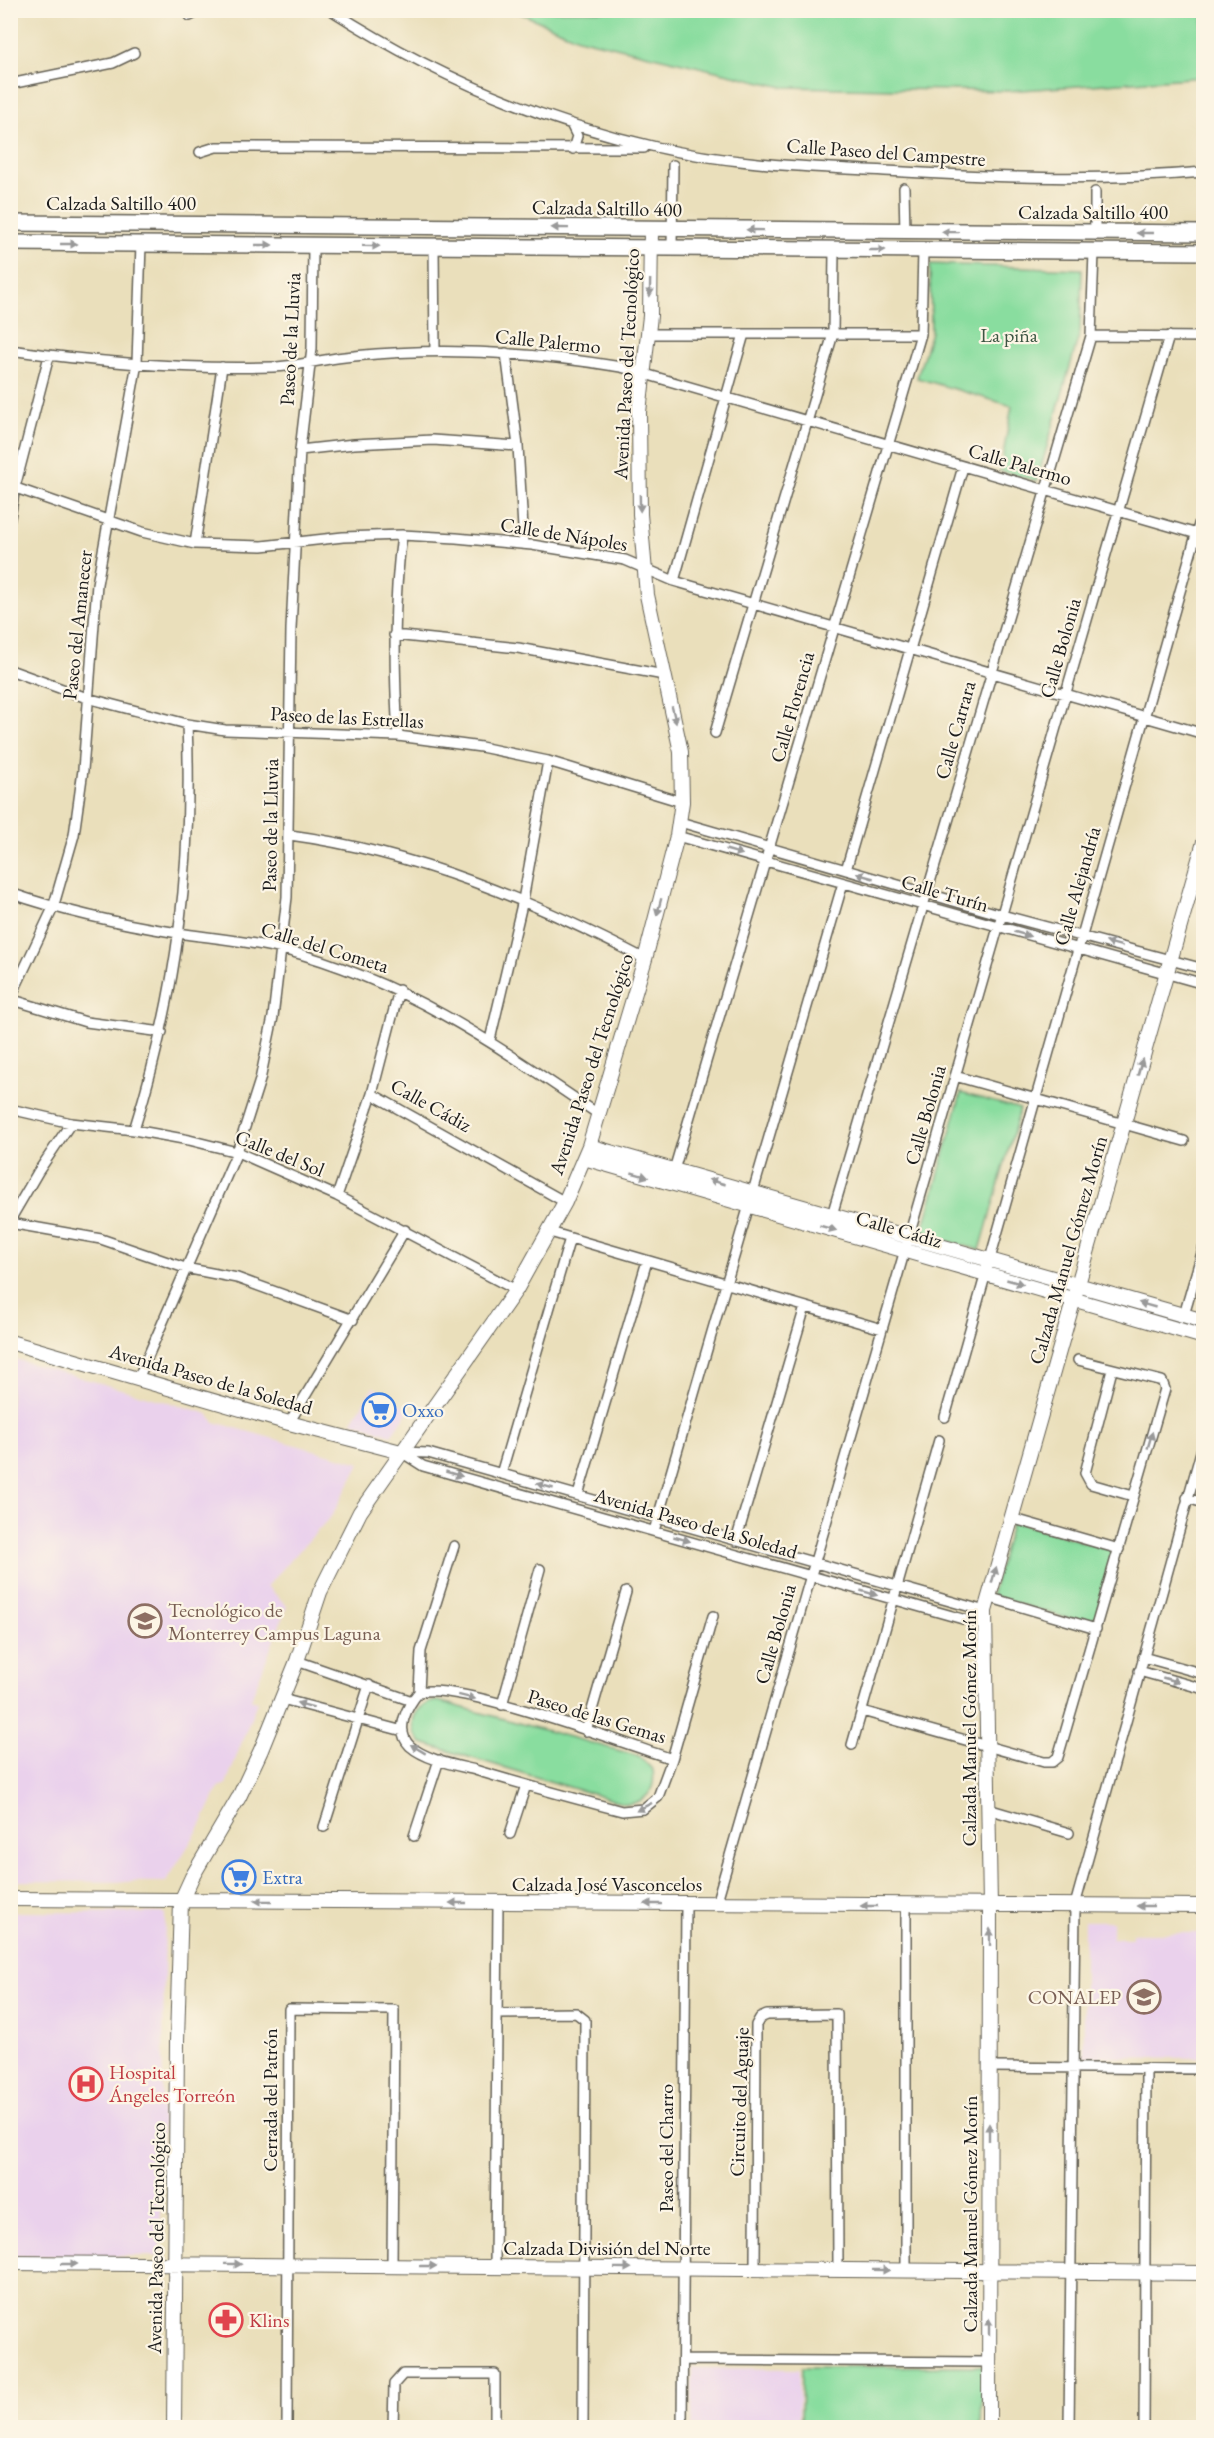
<svg xmlns="http://www.w3.org/2000/svg" width="1214" height="2438" viewBox="0 0 1214 2438" font-family="'EB Garamond',serif">
  <rect width="100%" height="100%" fill="#fcf5e5"/>
  <filter id="ink" filterUnits="userSpaceOnUse"><feTurbulence type="fractalNoise" baseFrequency=".0167" numOctaves="2"/><feDisplacementMap in="SourceGraphic" scale="12" xChannelSelector="R" yChannelSelector="G"/><feConvolveMatrix kernelMatrix="1 2 1 2 8 2 1 2 1" color-interpolation-filters="sRGB"/></filter>
  <filter id="wash" filterUnits="userSpaceOnUse"><feTurbulence type="fractalNoise" baseFrequency=".008" numOctaves="4" result="noise"/><feDisplacementMap in="SourceGraphic" scale="24" xChannelSelector="R" yChannelSelector="G"/><feGaussianBlur stdDeviation="1.35" result="paint"/><feColorMatrix in="noise" values="0 0 0 0 0 0 0 0 0 0 0 0 0 0 0 0 0 1.4 0 .05"/><feComposite in="paint" operator="in"/></filter>
  <g filter="url(#wash)">
    <rect width="100%" height="100%" fill="#eadfbb"/>
    <path fill="#ead1ec" d="M11,1358L202,1412L208,1414L214,1422L360,1463L333,1514L267,1586L287,1606L251,1699L257,1702L226,1784L219,1787L201,1825L166,1882L11,1881Z
      M373,1387L410,1410L391,1435L352,1421Z
      M11,1912L165,1913L160,2256H11Z
      M1084,1921H1112V1938H1132V1933H1203V2058L1084,2057Z
      M692,2368L799,2369V2427H692Z"/>
    <path fill="#89dd9f" stroke="#527c5e" stroke-width="1.5" d="M515,11H1203V77L1008,91L783,87L578,38Z
      M930,264L1082,269L1080,332L1037,481L1000,471L1012,406L917,378L931,332Z
      M961,1093L1020,1109L980,1250L922,1234Z
      M1012,1521L1115,1551L1094,1626L991,1596Z
      M438,1701L639,1756L653,1770C656,1789 647,1803 626,1804L422,1743C405,1726 414,1703 438,1701Z
      M983,2366L981,2427L801,2428L802,2367Z"/>
  </g>
  <g filter="url(#ink)">
    <g fill="none" stroke-linecap="round" stroke-linejoin="round">
      <defs>
        <path id="street" d="M331,10C431,74 540,121 656,147C736,166 822,167 904,172C1004,178 1103,181 1204,172
          M190,16L202,10
          M10,84L113,63L134,53
          M571,124L577,136L573,149
          M200,152L216,147L644,148
          M904,188L905,232
          M1095,192V233
          M434,247L435,351
          M672,247L673,165
          M647,334H921
          M1091,336L1204,337
          M10,350C96,362 187,370 273,367C300,366 327,358 354,356C443,347 533,352 621,367L1204,536
          M506,353L518,446L524,544
          M300,450L354,444L433,440L518,446
          M10,486L142,532L195,544L262,546L343,537L402,535L456,538L532,545L625,560L674,581L1204,734
          M10,518L15,487L49,356
          M195,544L222,367
          M674,581L744,334
          M394,635L518,648L664,675
          M10,670L87,698L187,724L225,730L398,736L481,747L548,761L682,802
          M715,733L833,334L834,250
          M398,736C394,668 393,602 402,535
          M680,822L1002,915L1204,969
          M290,835C416,852 533,901 645,959
          M677,836L1204,984
          M846,870L963,467
          M10,893C65,912 121,924 178,933C213,938 247,941 282,949C405,981 494,1043 598,1114
          M10,999L53,908L74,835L83,770L97,584L137,363L141,244
          M10,999L86,1022L162,1032
          M490,1040L523,900L548,761
          M955,1076L1184,1141
          M372,1094L565,1202
          M10,1109L71,1123L134,1130L189,1140L237,1152L337,1196L516,1290
          M134,1130C177,994 193,866 187,724
          M674,1170L921,334L923,251
          M337,1196L372,1094L399,990
          M832,1215L1091,336L1094,252
          M10,1220L38,1172L71,1123
          M10,1223L101,1239L185,1268L237,1278L353,1320
          M550,1232L882,1329
          M1184,1315L1204,1246
          M1112,1370L1085,1473L1091,1484L1133,1496
          M138,1379L237,1152L260,1080L273,1017L287,897L291,629L300,450L312,348L313,245
          M945,1417L1204,507
          M289,1423L405,1230
          M401,1452L423,1466L984,1625
          M403,1452L428,1453L985,1611
          M501,1474L570,1238
          M578,1495L647,1261
          M1187,1498L1204,1503
          M1011,1518L1119,1549
          M654,1531L843,883
          M736,1541L805,1307
          M988,1597L1096,1629
          M1143,1657L1204,1674
          M297,1661L412,1701
          M1139,1671L1204,1689
          M419,1692L421,1651L454,1546
          M282,1699L403,1731
          M502,1705L540,1569
          M862,1711L1044,1762H1052L1058,1757L1165,1389L1162,1381L1078,1360
          M586,1731L626,1592
          M852,1745L939,1440
          M672,1759C623,1743 461,1682 419,1692C407,1706 394,1730 410,1746C426,1760 455,1765 475,1770C524,1785 573,1798 622,1811L643,1809L658,1797L672,1759L713,1616
          M988,1809L1069,1833
          M324,1827L369,1685
          M510,1834L526,1785
          M414,1836L439,1760
          M716,1904L1169,336
          M497,2014L576,2013L585,2020L583,2428
          M989,2067L1204,2069
          M495,2267L498,1903
          M755,2269L756,2025L760,2018L767,2015L837,2014L838,2270
          M906,2270V1906
          M683,2360L989,2362
          M287,2428L289,2009L394,2010L392,2266
          M393,2428L394,2384L403,2374H495V2428
          M682,2428L686,1904
          M1069,2428L1075,1905L1204,1441
          M1144,2428L1146,2068"/>
        <path id="secondary" d="M589,1146L1204,1321
          M584,1158L1204,1337
          M10,1342L289,1423L401,1452
          M10,1899L1204,1906
          M10,2263L1204,2273
          M174,2428L177,2041L181,1901L192,1877L239,1797L261,1750L297,1661L320,1592L360,1512L516,1290L565,1202L589,1146L645,959L677,836L682,802L681,752L647,595L640,514L639,412L650,316L651,229
          M989,2428L990,1906L985,1611L1204,842"/>
        <path id="primary" d="M10,223L1204,233
          M10,243L1204,252"/>
      </defs>
      <use href="#street" stroke="#646054" stroke-width="12"/>
      <use href="#secondary" stroke="#646054" stroke-width="16"/>
      <use href="#primary" stroke="#646054" stroke-width="18"/>
      <use href="#street" stroke="#fff" stroke-width="9"/>
      <use href="#secondary" stroke="#fff" stroke-width="14"/>
      <use href="#primary" stroke="#fff" stroke-width="15"/>
    </g>
    <defs><path id="oneway-solid" d="M-6-.8H1V-3.2L6.5 0L1 3.2V.8H-6Z" transform="scale(1.5)"/></defs>
    <g fill="#999">
      <use href="#oneway-solid" transform="translate(560 228) rotate(-179)"/>
      <use href="#oneway-solid" transform="translate(755 230) rotate(-179)"/>
      <use href="#oneway-solid" transform="translate(950 232) rotate(-179)"/>
      <use href="#oneway-solid" transform="translate(1145 233) rotate(180)"/>
      <use href="#oneway-solid" transform="translate(69 244)"/>
      <use href="#oneway-solid" transform="translate(264 245)"/>
      <use href="#oneway-solid" transform="translate(371 246) rotate(1)"/>
      <use href="#oneway-solid" transform="translate(877 250)"/>
      <use href="#oneway-solid" transform="translate(650 288) rotate(91)"/>
      <use href="#oneway-solid" transform="translate(640 503) rotate(89)"/>
      <use href="#oneway-solid" transform="translate(674 715) rotate(76)"/>
      <use href="#oneway-solid" transform="translate(734 852) rotate(16)"/>
      <use href="#oneway-solid" transform="translate(865 876) rotate(-164)"/>
      <use href="#oneway-solid" transform="translate(659 907) rotate(105)"/>
      <use href="#oneway-solid" transform="translate(1022 934) rotate(16)"/>
      <use href="#oneway-solid" transform="translate(1114 944) rotate(-165)"/>
      <use href="#oneway-solid" transform="translate(1140 1067) rotate(-74)"/>
      <use href="#oneway-solid" transform="translate(640 1175) rotate(16)"/>
      <use href="#oneway-solid" transform="translate(717 1182) rotate(-164)"/>
      <use href="#oneway-solid" transform="translate(828 1228) rotate(16)"/>
      <use href="#oneway-solid" transform="translate(1015 1282) rotate(16)"/>
      <use href="#oneway-solid" transform="translate(1147 1305) rotate(-164)"/>
      <use href="#oneway-solid" transform="translate(1150 1440) rotate(-74)"/>
      <use href="#oneway-solid" transform="translate(454 1474) rotate(16)"/>
      <use href="#oneway-solid" transform="translate(545 1486) rotate(-164)"/>
      <use href="#oneway-solid" transform="translate(682 1539) rotate(16)"/>
      <use href="#oneway-solid" transform="translate(994 1575) rotate(-74)"/>
      <use href="#oneway-solid" transform="translate(869 1593) rotate(16)"/>
      <use href="#oneway-solid" transform="translate(1171 1680) rotate(16)"/>
      <use href="#oneway-solid" transform="translate(467 1697) rotate(14)"/>
      <use href="#oneway-solid" transform="translate(305 1705) rotate(-165)"/>
      <use href="#oneway-solid" transform="translate(418 1749) rotate(-149)"/>
      <use href="#oneway-solid" transform="translate(644 1807) rotate(153)"/>
      <use href="#oneway-solid" transform="translate(263 1901) rotate(-180)"/>
      <use href="#oneway-solid" transform="translate(458 1903) rotate(-180)"/>
      <use href="#oneway-solid" transform="translate(653 1904) rotate(-180)"/>
      <use href="#oneway-solid" transform="translate(869 1906) rotate(-180)"/>
      <use href="#oneway-solid" transform="translate(1145 1906) rotate(-180)"/>
      <use href="#oneway-solid" transform="translate(990 1937) rotate(-90)"/>
      <use href="#oneway-solid" transform="translate(989 2132) rotate(-90)"/>
      <use href="#oneway-solid" transform="translate(69 2264)"/>
      <use href="#oneway-solid" transform="translate(233 2264) rotate(1)"/>
      <use href="#oneway-solid" transform="translate(428 2266)"/>
      <use href="#oneway-solid" transform="translate(623 2268) rotate(1)"/>
      <use href="#oneway-solid" transform="translate(881 2270) rotate(1)"/>
      <use href="#oneway-solid" transform="translate(989 2327) rotate(-90)"/>
    </g>
  </g>
  <defs>
    <symbol id="supermarket-ring" viewBox="-11 -11 22 22"><circle r="9.5" fill="#fcf5e5" stroke="#3f7fe0" stroke-width="1.5"/><path d="M-6-5.5h2.5l.6 2H6L4.5 2H-2.5L-4.4-4H-6ZM-1.5 3.2a1.3 1.3 0 1 0 .1 0ZM3 3.2a1.3 1.3 0 1 0 .1 0Z" fill="#3f7fe0"/></symbol>
    <symbol id="university-ring" viewBox="-11 -11 22 22"><circle r="9.5" fill="#fcf5e5" stroke="#8d6e63" stroke-width="1.5"/><path d="M0-5L7-2L0 1L-7-2ZM-4 1L0 2.5L4 1V4Q0 6-4 4Z" fill="#8d6e63"/></symbol>
    <symbol id="school-ring" viewBox="-11 -11 22 22"><circle r="9.5" fill="#fcf5e5" stroke="#8d6e63" stroke-width="1.5"/><path d="M0-5L7-2L0 1L-7-2ZM-4 1L0 2.5L4 1V4Q0 6-4 4Z" fill="#8d6e63"/></symbol>
    <symbol id="hospital-ring" viewBox="-11 -11 22 22"><circle r="9.5" fill="#fcf5e5" stroke="#e0444e" stroke-width="1.5"/><path d="M-5-5h3v3.5h4V-5h3V5h-3V1.5h-4V5h-3Z" fill="#e0444e"/></symbol>
    <symbol id="pharmacy-ring" viewBox="-11 -11 22 22"><circle r="9.5" fill="#fcf5e5" stroke="#e0444e" stroke-width="1.5"/><path d="M-2-6h4v4h4v4h-4v4h-4v-4h-4v-4h4Z" fill="#e0444e"/></symbol>
  </defs>
  <g fill-rule="evenodd">
    <use href="#supermarket-ring" x="360" y="1391" width="38" height="38"/>
    <use href="#university-ring" x="126" y="1602" width="38" height="38"/>
    <use href="#supermarket-ring" x="220" y="1858" width="38" height="38"/>
    <use href="#school-ring" x="1125" y="1978" width="38" height="38"/>
    <use href="#hospital-ring" x="67" y="2065" width="38" height="38"/>
    <use href="#pharmacy-ring" x="207" y="2301" width="38" height="38"/>
  </g>
  <g text-anchor="middle" dominant-baseline="central" stroke-width="4.5" stroke-linejoin="round" paint-order="stroke">
    <g font-size="20" fill="#1c1c1c" stroke="#fcf5e5">
      <text transform="translate(886 152) rotate(4)">Calle Paseo del Campestre</text>
      <text x="121" y="203">Calzada Saltillo 400</text>
      <text transform="translate(607 208) rotate(1)">Calzada Saltillo 400</text>
      <text x="1093" y="212">Calzada Saltillo 400</text>
      <text transform="translate(290 339) rotate(-87)">Paseo de la Lluvia</text>
      <text transform="translate(548 341) rotate(6)">Calle Palermo</text>
      <text transform="translate(626 364) rotate(-87)">Avenida Paseo del Tecnológico</text>
      <text transform="translate(1020 464) rotate(16)">Calle Palermo</text>
      <text transform="translate(564 534) rotate(9)">Calle de Nápoles</text>
      <text transform="translate(77 625) rotate(-84)">Paseo del Amanecer</text>
      <text transform="translate(1060 648) rotate(-74)">Calle Bolonia</text>
      <text transform="translate(792 707) rotate(-74)">Calle Florencia</text>
      <text transform="translate(347 717) rotate(3)">Paseo de las Estrellas</text>
      <text transform="translate(955 730) rotate(-74)">Calle Carrara</text>
      <text transform="translate(270 825) rotate(-89)">Paseo de la Lluvia</text>
      <text transform="translate(1077 886) rotate(-74)">Calle Alejandría</text>
      <text transform="translate(945 893) rotate(16)">Calle Turín</text>
      <text transform="translate(325 947) rotate(17)">Calle del Cometa</text>
      <text transform="translate(591 1064) rotate(-72)">Avenida Paseo del Tecnológico</text>
      <text transform="translate(431 1105) rotate(29)">Calle Cádiz</text>
      <text transform="translate(925 1115) rotate(-74)">Calle Bolonia</text>
      <text transform="translate(280 1153) rotate(22)">Calle del Sol</text>
      <text transform="translate(899 1229) rotate(16)">Calle Cádiz</text>
      <text transform="translate(1068 1250) rotate(-74)">Calzada Manuel Gómez Morín</text>
      <text transform="translate(211 1379) rotate(16)">Avenida Paseo de la Soledad</text>
      <text transform="translate(696 1523) rotate(16)">Avenida Paseo de la Soledad</text>
      <text transform="translate(775 1634) rotate(-74)">Calle Bolonia</text>
      <text transform="translate(597 1716) rotate(17)">Paseo de las Gemas</text>
      <text transform="translate(969 1728) rotate(-90)">Calzada Manuel Gómez Morín</text>
      <text x="607" y="1884">Calzada José Vasconcelos</text>
      <text transform="translate(270 2100) rotate(-90)">Cerrada del Patrón</text>
      <text transform="translate(739 2102) rotate(-88)">Circuito del Aguaje</text>
      <text transform="translate(666 2148) rotate(-90)">Paseo del Charro</text>
      <text transform="translate(970 2214) rotate(-90)">Calzada Manuel Gómez Morín</text>
      <text transform="translate(156 2238) rotate(-89)">Avenida Paseo del Tecnológico</text>
      <text x="607" y="2248">Calzada División del Norte</text>
    </g>
    <g font-size="20" fill="#3d5643" stroke="#fcf5e5">
      <text x="1009" y="335">La piña</text>
    </g>
    <g font-size="20" fill="#366cbe" stroke="#fcf5e5" text-anchor="start">
      <text x="402" y="1410">Oxxo</text>
      <text x="262" y="1877">Extra</text>
    </g>
    <g font-size="20" fill="#785e54" stroke="#fcf5e5" text-anchor="start">
      <text x="168" y="1610">Tecnológico de<tspan x="168" dy="23">Monterrey Campus Laguna</tspan></text>
      <text x="1121" y="1997" text-anchor="end">CONALEP</text>
    </g>
    <g font-size="20" fill="#be3a42" stroke="#fcf5e5" text-anchor="start">
      <text x="109" y="2072">Hospital<tspan x="109" dy="23">Ángeles Torreón</tspan></text>
      <text x="249" y="2320">Klins</text>
    </g>
  </g>
  <rect width="1214" height="2438" fill="none" stroke="#fcf5e5" stroke-width="36"/>
</svg>
